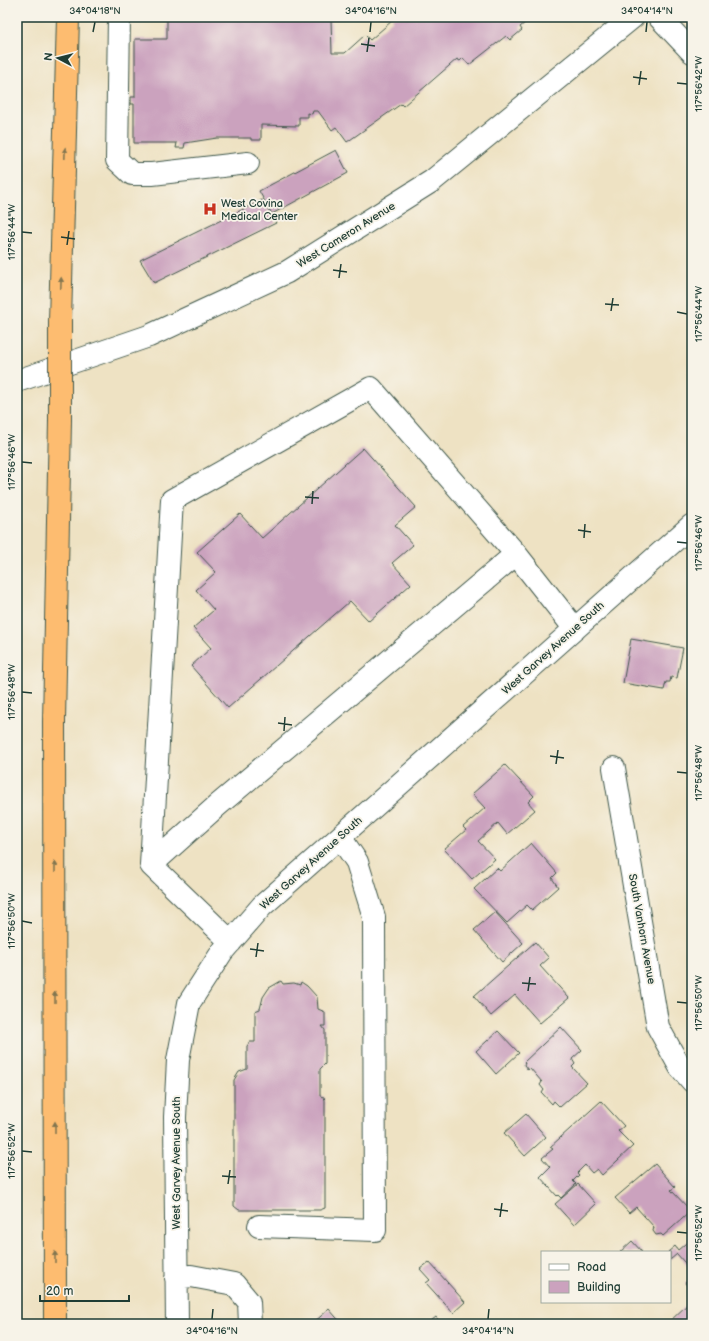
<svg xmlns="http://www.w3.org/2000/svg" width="709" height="1341" viewBox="0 0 709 1341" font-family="'Balsamiq Sans',sans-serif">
  <rect width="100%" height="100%" fill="#f7f3e8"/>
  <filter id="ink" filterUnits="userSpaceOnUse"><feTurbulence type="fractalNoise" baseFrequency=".025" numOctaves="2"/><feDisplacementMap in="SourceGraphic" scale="8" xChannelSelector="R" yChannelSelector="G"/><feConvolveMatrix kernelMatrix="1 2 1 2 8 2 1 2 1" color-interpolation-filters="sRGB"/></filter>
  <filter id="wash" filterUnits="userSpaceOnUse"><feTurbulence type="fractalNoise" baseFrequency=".012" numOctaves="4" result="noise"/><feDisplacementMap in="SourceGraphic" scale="16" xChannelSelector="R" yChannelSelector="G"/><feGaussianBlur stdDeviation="0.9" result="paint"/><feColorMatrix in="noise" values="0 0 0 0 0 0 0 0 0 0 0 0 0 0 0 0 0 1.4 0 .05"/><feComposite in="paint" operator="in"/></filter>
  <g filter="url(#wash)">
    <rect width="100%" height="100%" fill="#eee2c3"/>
    <g id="blocks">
      <path fill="#cba2be" d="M167,17H298V20H331L332,53H345L365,35L370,40L393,20L392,17H532L520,27L522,30L510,40L506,36L469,65L463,58L460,61L457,59L403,106L401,104L347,142L336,127L332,130L318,111H313L312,114L308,113V117H299V126L261,125V140H251V138H217L185,143L184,148H176L177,143H134V104H131V97H135V39H167Z
        M336,150L348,173L272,214L259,191Z
        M262,200L276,223L154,283L140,260Z
        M363,448L416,507L395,525L413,545L392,563L411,584L369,621L350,601L228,708L191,666L211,648L193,628L214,610L196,590L216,572L197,552L240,514L262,538Z
        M631,639L683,648L677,678L671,677L670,682H666L664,690L623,683Z
        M505,765L534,796L528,802L535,810L507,834L498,823L478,841L495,859L472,879L444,849L466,830L463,827L485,808L472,794Z
        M531,843L557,873L552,878L558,887L532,910L527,905L507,923L474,889L497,868L500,871Z
        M495,912L523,943L502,962L474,930Z
        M535,942L549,958L540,966L569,998L540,1023L515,995L491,1016L474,996Z
        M281,981L283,984L294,983L300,985L301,982L307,986L317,997L318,1009L325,1012V1026H322L325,1030V1064L320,1069V1096L324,1097L325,1100V1208L320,1210H239L234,1206V1080L239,1072L247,1069V1046L250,1042H255V1011L260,1009L263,997L269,988Z
        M561,1027L582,1050L572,1059L575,1064L572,1067L587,1083L560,1107L554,1101L552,1104L542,1093L544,1090L540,1085L542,1082L530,1068L528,1070L524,1065L525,1063L524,1062Z
        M498,1031L519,1053L496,1074L476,1051Z
        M601,1101L624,1126L618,1131L633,1146L602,1175L597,1169L592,1173L585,1165L577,1173L579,1175L573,1181L576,1184L561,1198L558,1195L557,1196L540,1177L550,1167L542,1158L553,1149L550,1147Z
        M526,1114L546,1137L525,1156L504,1133Z
        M655,1164L675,1187L671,1190L691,1211L663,1236L661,1234L656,1235L653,1231L654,1227L636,1207L629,1213L615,1198Z
        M578,1184L596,1204L574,1225L555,1204Z
        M692,1238V1271L677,1254L670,1260V1252H668L675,1246L678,1250Z
        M632,1241L642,1252H620Z
        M429,1262L465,1302L453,1313L426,1283L430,1280L420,1269Z
        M692,1277V1291L685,1283Z
        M689,1303L692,1307V1324H667Z
        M329,1309L342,1324H312Z
        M436,1317L442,1324H427Z"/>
    </g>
  </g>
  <g filter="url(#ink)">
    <use href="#blocks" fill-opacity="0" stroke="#3e5649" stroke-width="1"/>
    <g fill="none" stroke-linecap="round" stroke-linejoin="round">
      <defs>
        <path id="minor" d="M119,17L117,160L132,174H152L248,163
          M659,17L692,52
          M17,381L149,336L287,272L432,181L633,17
          M516,554L575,629
          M614,768L658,1027L680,1067L692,1081
          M151,865L172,500L371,388L516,554L218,805L151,865L231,942
          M259,1226L375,1230L374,917L357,862L340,837
          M176,1278L191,1276L234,1284L249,1302L250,1324
          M177,1324L175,1117L178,1060L189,1003L222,952L262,906L692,525"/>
        <path id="highway" d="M60,322L68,17
          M55,1324L54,721L60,420"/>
      </defs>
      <use href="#minor" stroke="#3e5649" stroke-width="24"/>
      <use href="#highway" stroke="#3e5649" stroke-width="24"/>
      <use href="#minor" stroke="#fff" stroke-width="22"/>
      <use href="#highway" stroke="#fdbc70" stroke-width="22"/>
      <defs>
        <path id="highway-bridge" d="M60,420V322"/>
      </defs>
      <use href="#highway-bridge" stroke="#3e5649" stroke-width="24" stroke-linecap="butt"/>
      <use href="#highway-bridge" stroke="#fdbc70" stroke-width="22"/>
    </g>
    <defs><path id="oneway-solid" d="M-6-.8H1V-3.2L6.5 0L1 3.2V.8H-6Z"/></defs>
    <g fill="#83764f">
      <use href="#oneway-solid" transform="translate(65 153) rotate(-88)"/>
      <use href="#oneway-solid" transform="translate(61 283) rotate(-88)"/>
      <use href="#oneway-solid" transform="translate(55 867) rotate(-90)"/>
      <use href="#oneway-solid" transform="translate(55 997) rotate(-90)"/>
      <use href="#oneway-solid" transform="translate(55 1127) rotate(-90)"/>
      <use href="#oneway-solid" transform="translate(55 1257) rotate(-90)"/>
    </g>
  </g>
  <path fill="none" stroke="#1f3d34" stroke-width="1.5" d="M93,32L95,22M370,32L371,22M646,32L647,22M361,44L375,46M367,52L369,38M633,77L647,79M677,83L687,84M639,85L641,71M22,232L32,233M61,237L75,239M67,245L69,231M333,270L347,272M339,278L341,264M605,304L619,305M611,311L613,298M677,312L687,314M22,462L32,463M305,497L319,498M312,504L313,491M578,530L591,532M584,538L585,524M677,542L687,543M22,692L32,693M278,723L292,725M284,731L285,717M550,756L564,758M556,764L558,750M677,772L687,773M22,921L32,923M250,949L264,951M256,957L258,943M522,983L536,984M528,991L530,977M677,1002L687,1003M22,1151L32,1152M222,1176L236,1177M228,1184L230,1170M494,1209L508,1211M500,1217L502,1203M677,1232L687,1233M212,1319L213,1309M488,1319L489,1309"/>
  <defs>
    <symbol id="hospital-bare" viewBox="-9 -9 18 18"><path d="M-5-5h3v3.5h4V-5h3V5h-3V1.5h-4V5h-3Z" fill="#c8321e" stroke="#f7f3e8" stroke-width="2.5" paint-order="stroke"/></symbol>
  </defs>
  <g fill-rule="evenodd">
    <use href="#hospital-bare" x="200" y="199" width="20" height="20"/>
  </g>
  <g text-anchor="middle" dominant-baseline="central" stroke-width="3.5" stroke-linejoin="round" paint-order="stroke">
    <g font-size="11" fill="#1f3d34" stroke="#f7f3e8" text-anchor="start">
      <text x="221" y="203">West Covina<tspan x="221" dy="13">Medical Center</tspan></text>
    </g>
    <g font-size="11" fill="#1f3d34" stroke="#f7f3e8">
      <text transform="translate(346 235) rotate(-32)">West Cameron Avenue</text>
      <text transform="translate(553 648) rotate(-42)">West Garvey Avenue South</text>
      <text transform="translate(311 863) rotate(-42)">West Garvey Avenue South</text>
      <text transform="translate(642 929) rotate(80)">South Vanhorn Avenue</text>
      <text transform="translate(176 1163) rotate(-90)">West Garvey Avenue South</text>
    </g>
  </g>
  <rect width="709" height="1341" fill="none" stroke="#f7f3e8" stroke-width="44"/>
  <rect x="541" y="1251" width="130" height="52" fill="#f7f3e8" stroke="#a1aaa0"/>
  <rect x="549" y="1264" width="20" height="6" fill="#ffffff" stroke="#a1aaa0"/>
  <text x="577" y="1271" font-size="12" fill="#1f3d34">Road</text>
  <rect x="549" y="1281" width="20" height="12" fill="#cba2be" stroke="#a1aaa0"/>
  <text x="577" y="1291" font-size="12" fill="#1f3d34">Building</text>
  <g transform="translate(58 58) rotate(277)" stroke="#f7f3e8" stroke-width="3" paint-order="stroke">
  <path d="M0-3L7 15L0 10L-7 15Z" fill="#1f3d34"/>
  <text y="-6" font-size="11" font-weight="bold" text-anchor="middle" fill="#1f3d34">N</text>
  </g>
  <path d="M40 1295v6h89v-6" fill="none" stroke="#1f3d34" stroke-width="2"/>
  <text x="46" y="1295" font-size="12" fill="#1f3d34" stroke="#f7f3e8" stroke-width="3" paint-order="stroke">20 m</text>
  <rect x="22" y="22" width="665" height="1297" fill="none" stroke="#1f3d34" stroke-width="1.5"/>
  <g font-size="10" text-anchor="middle" fill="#1f3d34">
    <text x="95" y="14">34°04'18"N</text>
    <text x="371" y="14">34°04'16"N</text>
    <text x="647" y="14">34°04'14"N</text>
    <text transform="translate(698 84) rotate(-90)" y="4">117°56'42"W</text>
    <text transform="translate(11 232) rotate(-90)" y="4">117°56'44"W</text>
    <text transform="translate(698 314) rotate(-90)" y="4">117°56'44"W</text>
    <text transform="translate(11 462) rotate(-90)" y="4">117°56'46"W</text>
    <text transform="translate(698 543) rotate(-90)" y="4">117°56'46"W</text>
    <text transform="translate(11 692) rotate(-90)" y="4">117°56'48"W</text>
    <text transform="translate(698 773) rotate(-90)" y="4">117°56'48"W</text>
    <text transform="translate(11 921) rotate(-90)" y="4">117°56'50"W</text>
    <text transform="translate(698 1003) rotate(-90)" y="4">117°56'50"W</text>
    <text transform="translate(11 1151) rotate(-90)" y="4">117°56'52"W</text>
    <text transform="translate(698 1233) rotate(-90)" y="4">117°56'52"W</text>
    <text x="212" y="1334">34°04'16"N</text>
    <text x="488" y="1334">34°04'14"N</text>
  </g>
</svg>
